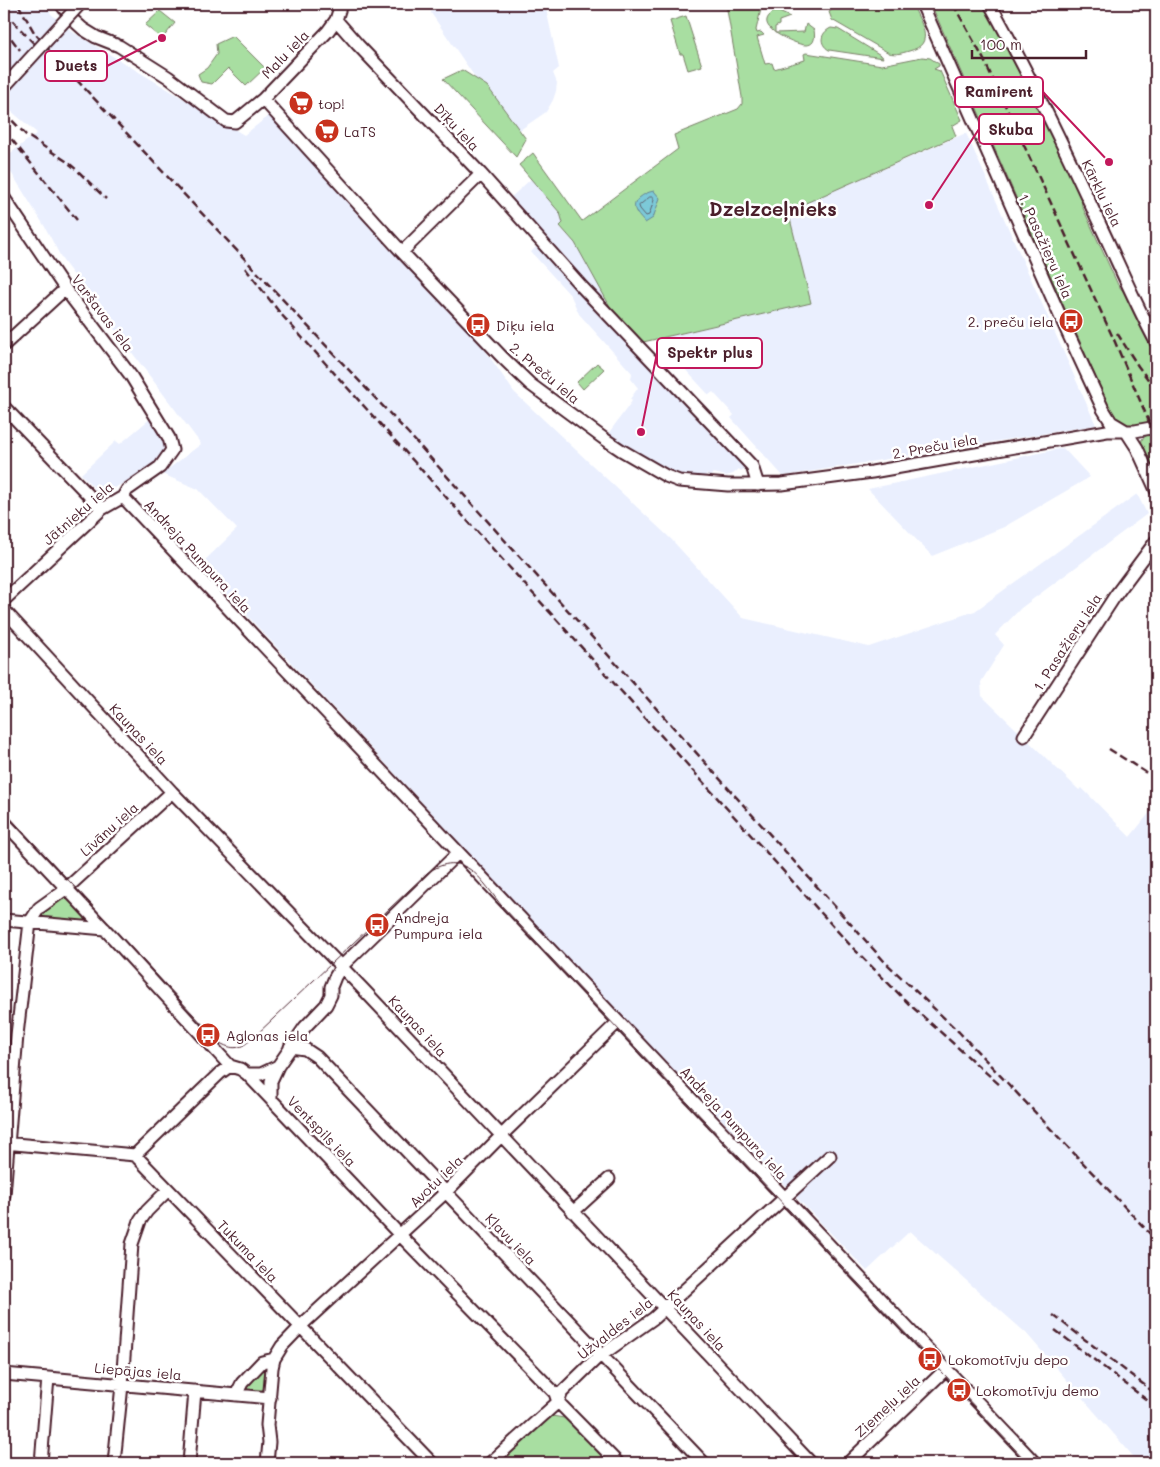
<svg xmlns="http://www.w3.org/2000/svg" width="1160" height="1467" viewBox="0 0 1160 1467" font-family="Mali,sans-serif">
  <rect width="100%" height="100%" fill="#fff"/>
  <filter id="ink" filterUnits="userSpaceOnUse"><feTurbulence type="fractalNoise" baseFrequency=".02" numOctaves="2"/><feDisplacementMap in="SourceGraphic" scale="10" xChannelSelector="R" yChannelSelector="G"/><feConvolveMatrix kernelMatrix="1 2 1 2 8 2 1 2 1" color-interpolation-filters="sRGB"/></filter>
  <g filter="url(#ink)">
    <path fill="#eaeffe" d="M4,4H46L51,14L74,33L244,135L270,115L466,323L514,392L671,539L743,618L869,647L975,611L1137,494L1147,514L1021,608L995,635L1004,645L981,682L982,696L1079,790L1082,788L1130,837L1155,806L1156,807V1463H1139L1026,1333L910,1231L867,1271L584,976L200,565L237,529L198,489L162,474L201,444L63,261L45,227L4,161V158L37,133L4,105Z
      M451,4H545L559,68L553,73L557,83L556,91L553,100L546,112L514,134L431,13L432,9Z
      M966,133L1096,425L783,476L731,418L734,415L713,392L709,395L657,339L810,303L788,211Z
      M531,179L560,213L563,224L560,227L575,243L617,319L751,462L741,471L739,469L733,474L726,476L714,473L709,477L707,474L705,476L680,475L660,468L608,434L632,401L630,399L638,388L631,379L632,373L579,314L571,296L531,252L544,239L508,200Z
      M151,418L164,442V448L160,458L146,471L101,495L81,474L116,441L120,444Z
      M1063,448L1090,477L1004,527L932,556L868,489Z"/>
    <path fill="#a8dea1" stroke="#797e66" d="M726,4H759L761,9L756,30L757,33L761,32L764,35L757,37L765,64L772,63L774,69L805,60L804,54L806,53L882,65L922,57L930,58L939,64V66L934,69L940,71L962,120L952,126L956,136L788,211L811,303L639,343L617,319L575,243L560,226L563,223L560,213L519,165L533,153L582,221L678,149L674,135L738,109L742,104V97Z
      M829,4H912C920,22 937,44 909,51C902,53 896,55 889,53L832,20L829,12L832,10Z
      M931,4H985L1026,80L1080,192L1082,206L1118,285L1128,297L1156,352V422C1135,427 1131,429 1113,415L1114,414L1109,407L1073,326L1078,324L1075,318L1070,320Z
      M160,11L175,23L162,39L145,25Z
      M774,12H779L790,17L779,21V25L775,27V33L804,32L806,24L814,30C818,53 798,44 787,39C776,34 756,23 774,12Z
      M686,16L702,66L688,70L683,54H680L670,21Z
      M831,28L838,29L882,56L883,58L829,50C819,44 820,33 831,28Z
      M233,36L265,68L246,86L228,68L212,84L201,82L198,74L207,68L217,54L216,44Z
      M462,70L487,86L526,139L516,157L443,79Z
      M597,363L604,369L583,389L577,382Z
      M1150,433L1153,441L1151,442L1156,455V482L1141,447L1142,439Z
      M67,895L85,915L84,922L40,918L39,914L59,897Z
      M264,1365L267,1366C266,1376 269,1387 259,1392L245,1390V1388Z
      M552,1416L570,1419L613,1463H497Z"/>
    <path fill="#7bc9d8" stroke="#678593" d="M654,191L660,198L653,218L645,223C638,215 629,207 639,198C644,194 648,192 654,191Z"/>
    <g fill="none" stroke-linecap="round" stroke-linejoin="round">
      <path stroke="#5e6370" stroke-width="1" d="M650,197H653L654,200L649,215L646,216L640,209L639,206Z"/>
      <defs>
        <path id="minor" d="M61,4L72,19L83,29L96,37L119,46L168,77L226,121L235,122L263,99L328,31L336,20L341,4
          M922,4L1065,327L1103,409L1111,422L1126,431L1137,448L1156,490
          M990,4C1031,77 1067,153 1102,229C1120,267 1136,305 1156,342
          M336,20L358,45L481,174L582,287L752,466L758,485
          M263,99L402,252L503,358L530,384L603,438L621,450L666,476L679,481L728,485L782,484L872,472L1107,431H1135L1156,427
          M4,198L68,293L131,376L169,438L172,450L160,467L127,490L123,497L102,509L4,600
          M402,252L481,174
          M4,345L65,289
          M4,407L102,509
          M123,497L1035,1463
          M4,610L172,792L362,988L811,1463
          M1024,736L1115,596L1156,541
          M4,822L113,938L230,1066L240,1069L247,1074L400,1235L555,1393L558,1402L618,1463
          M4,920L105,929
          M290,1047L305,1049L317,1057L704,1463
          M247,1074H261L278,1066
          M271,1099V1081L278,1066L305,1027L326,1005L331,995V987L335,977L341,967L458,853
          M4,1143L135,1155L432,1463
          M135,1155L220,1073L230,1066
          M4,1195L17,1035L30,922L39,908L67,888L172,792
          M573,1212L609,1179
          M4,1374L270,1398
          M236,1395L242,1383L262,1362L274,1359
          M41,1463L48,1378
          M114,1463L122,1385L132,1244L140,1221L147,1211L168,1190
          M189,1463L195,1391
          M267,1463L269,1442L267,1425L272,1368L274,1359L282,1346L306,1321L446,1192L506,1131L618,1022
          M490,1463L558,1402L562,1392L596,1359L654,1318L830,1156
          M848,1463L946,1369"/>
      </defs>
      <use href="#minor" stroke="#4a1f2b" stroke-width="15"/>
      <use href="#minor" stroke="#fff" stroke-width="11"/>
      <path stroke="#4a1f2b" stroke-width="1" d="M4,811L220,1043C236,1052 243,1047 255,1036L427,873C464,848 480,878 501,905L1028,1463"/>
      <path stroke="#4a1f2b" stroke-width="2.5" stroke-dasharray="8 4" stroke-linecap="butt" d="M18,4L34,32L57,59L408,433L884,961L959,1032L1156,1240
        M953,4L983,58L1050,201L1115,342L1156,438
        M4,12L45,55
        M4,29L20,50
        M4,112L26,135L66,161L77,170L106,199
        M4,130L77,220
        M245,268L280,313L850,945L909,1004L1001,1086
        M1117,333L1138,366L1156,390
        M1109,749L1156,779
        M1053,1315L1156,1394
        M1055,1330L1156,1407"/>
      <defs>
        <path id="minor-bridge" d="M4,87L80,4"/>
      </defs>
      <use href="#minor-bridge" stroke="#4a1f2b" stroke-width="15" stroke-linecap="butt"/>
      <use href="#minor-bridge" stroke="#fff" stroke-width="11"/>
    </g>
  </g>
  <defs>
    <symbol id="supermarket-disc" viewBox="-11 -11 22 22"><circle r="9.5" fill="#c8321e" stroke="#fff"/><path d="M-6-5.5h2.5l.6 2H6L4.5 2H-2.5L-4.4-4H-6ZM-1.5 3.2a1.3 1.3 0 1 0 .1 0ZM3 3.2a1.3 1.3 0 1 0 .1 0Z" fill="#fff"/></symbol>
    <symbol id="bus-disc" viewBox="-11 -11 22 22"><circle r="9.5" fill="#c8321e" stroke="#fff"/><path d="M-5-6H5V4H4V6H2V4H-2V6H-4V4H-5ZM-3.5-4V0h7V-4ZM-3.5 1.2v1.5H-2V1.2ZM2 1.2v1.5H3.5V1.2Z" fill="#fff"/></symbol>
  </defs>
  <g fill-rule="evenodd">
    <use href="#supermarket-disc" x="287" y="89" width="28" height="28"/>
    <use href="#supermarket-disc" x="313" y="117" width="28" height="28"/>
    <use href="#bus-disc" x="1057" y="307" width="28" height="28"/>
    <use href="#bus-disc" x="464" y="311" width="28" height="28"/>
    <use href="#bus-disc" x="363" y="911" width="28" height="28"/>
    <use href="#bus-disc" x="194" y="1021" width="28" height="28"/>
    <use href="#bus-disc" x="916" y="1345" width="28" height="28"/>
    <use href="#bus-disc" x="945" y="1376" width="28" height="28"/>
  </g>
  <g text-anchor="middle" dominant-baseline="central" stroke-width="5" stroke-linejoin="round" paint-order="stroke">
    <g font-size="14" fill="#4a1f2b" stroke="#fff">
      <text transform="translate(285 54) rotate(-46)">Malu iela</text>
      <text transform="translate(457 127) rotate(47)">Dīķu iela</text>
      <text transform="translate(1102 193) rotate(64)">Kārklu iela</text>
      <text transform="translate(1046 246) rotate(66)">1. Pasažieru iela</text>
      <text transform="translate(103 313) rotate(53)">Varšavas iela</text>
      <text transform="translate(545 373) rotate(40)">2. Preču iela</text>
      <text transform="translate(935 446) rotate(-10)">2. Preču iela</text>
      <text transform="translate(78 513) rotate(-41)">Jātnieku iela</text>
      <text transform="translate(198 556) rotate(47)">Andreja Pumpura iela</text>
      <text transform="translate(1067 642) rotate(-57)">1. Pasažieru iela</text>
      <text transform="translate(139 734) rotate(47)">Kauņas iela</text>
      <text transform="translate(109 829) rotate(-42)">Līvānu iela</text>
      <text transform="translate(418 1026) rotate(47)">Kauņas iela</text>
      <text transform="translate(734 1123) rotate(47)">Andreja Pumpura iela</text>
      <text transform="translate(322 1131) rotate(46)">Ventspils iela</text>
      <text transform="translate(436 1181) rotate(-44)">Avotu iela</text>
      <text transform="translate(511 1239) rotate(46)">Kļavu iela</text>
      <text transform="translate(248 1251) rotate(46)">Tukuma iela</text>
      <text transform="translate(697 1320) rotate(47)">Kauņas iela</text>
      <text transform="translate(615 1328) rotate(-38)">Užvaldes iela</text>
      <text transform="translate(138 1371) rotate(5)">Liepājas iela</text>
      <text transform="translate(887 1406) rotate(-43)">Ziemeļu iela</text>
    </g>
    <g font-size="14" fill="#4a1f2b" stroke="#fff" text-anchor="start">
      <text x="318" y="103">top!</text>
      <text x="344" y="131">LaTS</text>
      <text x="1054" y="321" text-anchor="end">2. preču iela</text>
      <text x="496" y="325">Diķu iela</text>
      <text x="394" y="917">Andreja<tspan x="394" dy="16">Pumpura iela</tspan></text>
      <text x="226" y="1035">Aglonas iela</text>
      <text x="948" y="1359">Lokomotīvju depo</text>
      <text x="976" y="1390">Lokomotīvju demo</text>
    </g>
    <g font-size="19" font-weight="bold" fill="#4a1f2b" stroke="#fff">
      <text x="773" y="208">Dzelzceļnieks</text>
    </g>
  </g>
  <path fill="none" stroke="#c2185b" stroke-width="2" d="M162 38L107 66M1109 162L1043 92M929 205L979 129M641 432L657 353"/>
  <g fill="#c2185b" stroke="#fff" stroke-width="2">
    <circle cx="162" cy="38" r="5"/>
    <circle cx="1109" cy="162" r="5"/>
    <circle cx="929" cy="205" r="5"/>
    <circle cx="641" cy="432" r="5"/>
  </g>
  <g fill="#fff" stroke="#c2185b" stroke-width="2">
    <rect x="45" y="51" width="62" height="30" rx="5"/>
    <rect x="955" y="77" width="88" height="30" rx="5"/>
    <rect x="979" y="114" width="65" height="30" rx="5"/>
    <rect x="657" y="338" width="105" height="30" rx="5"/>
  </g>
  <g font-size="15" text-anchor="middle" font-weight="bold" fill="#4a1f2b">
    <text x="76" y="71">Duets</text>
    <text x="999" y="97">Ramirent</text>
    <text x="1011" y="135">Skuba</text>
    <text x="710" y="358">Spektr plus</text>
  </g>
  <rect width="1160" height="1467" fill="none" stroke="#fff" stroke-width="20"/>
  <rect x="10" y="10" width="1140" height="1447" fill="none" stroke="#4a1f2b" stroke-width="2" filter="url(#ink)"/>
  <path d="M972 50v8h114v-8" fill="none" stroke="#4a1f2b" stroke-width="2.5"/>
  <text x="980" y="50" font-size="15" fill="#4a1f2b" stroke="#ffffff" stroke-width="4" paint-order="stroke">100 m</text>
</svg>
